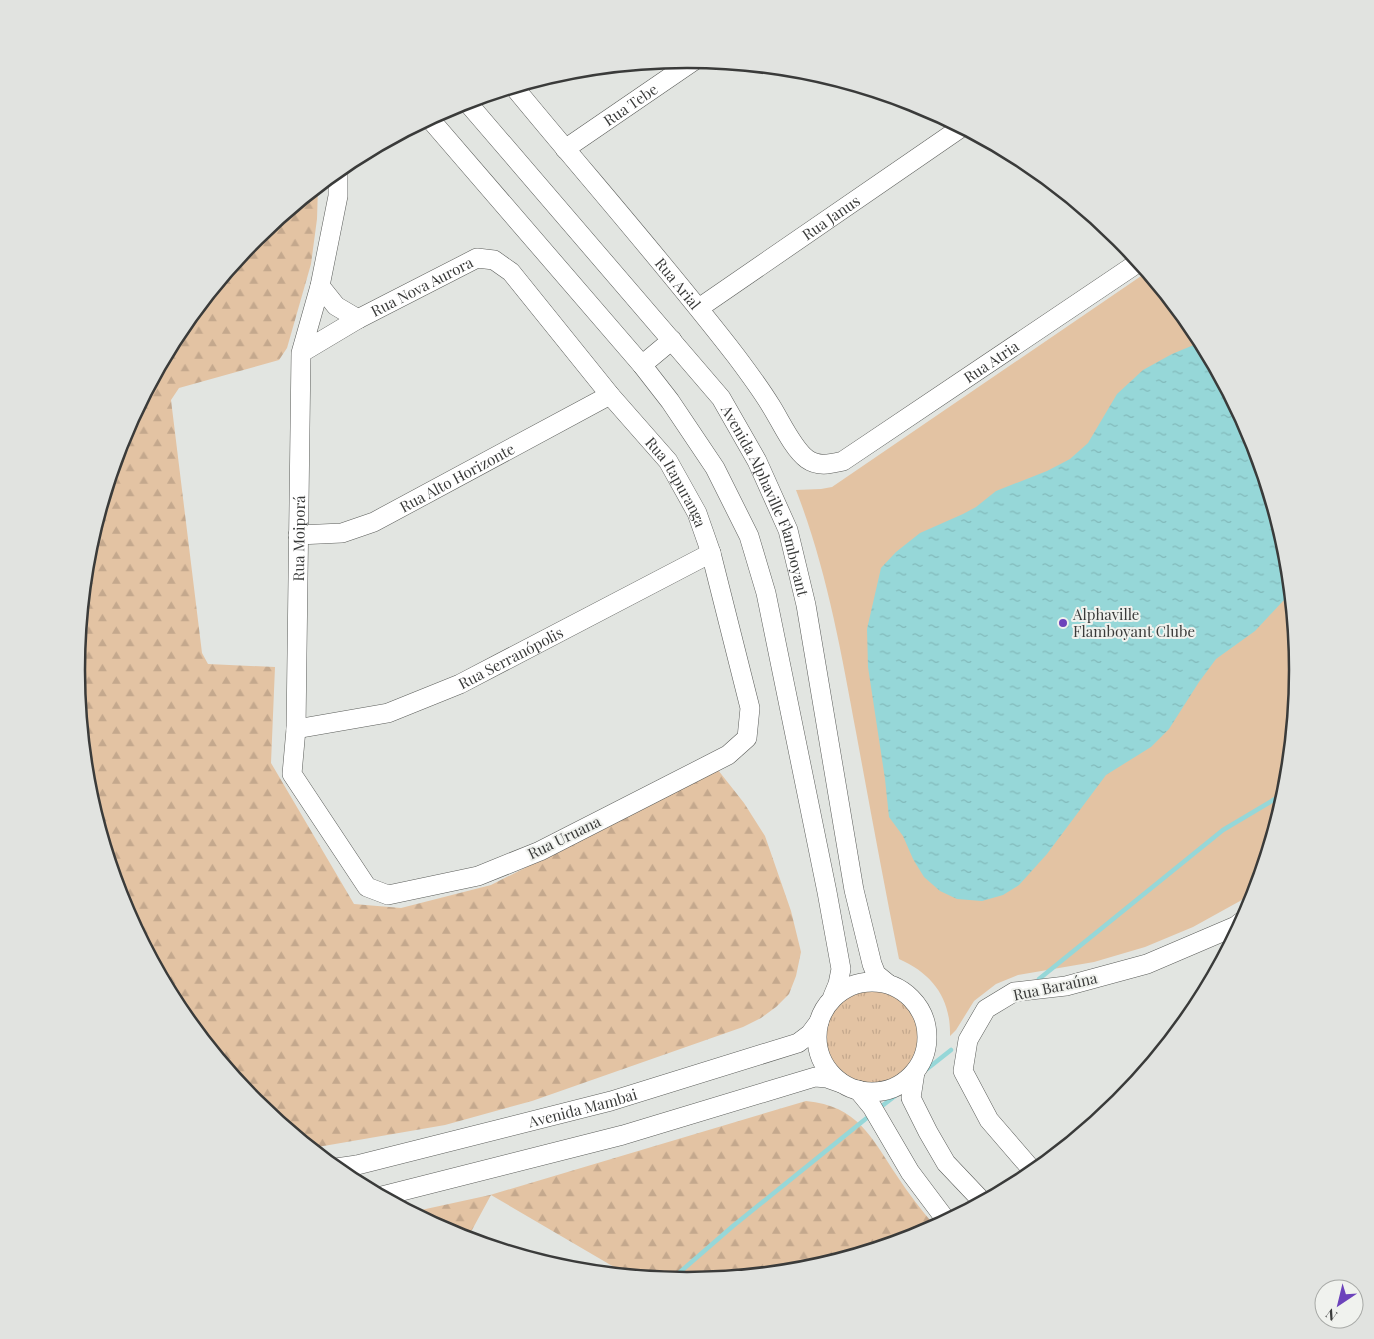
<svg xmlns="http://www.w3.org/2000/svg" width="1374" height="1339" viewBox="0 0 1374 1339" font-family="'Playfair Display',serif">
  <defs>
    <pattern id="grass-tufts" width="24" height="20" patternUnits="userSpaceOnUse" patternTransform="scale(1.25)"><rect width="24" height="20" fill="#e3c3a3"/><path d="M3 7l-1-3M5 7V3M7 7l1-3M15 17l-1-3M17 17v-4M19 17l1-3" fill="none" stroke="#c4a88d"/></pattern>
    <pattern id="forest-firs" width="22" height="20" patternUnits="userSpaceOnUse" patternTransform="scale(1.25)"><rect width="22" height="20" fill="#e3c3a3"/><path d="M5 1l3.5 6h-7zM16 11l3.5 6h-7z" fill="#c4a88d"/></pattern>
    <pattern id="water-ripples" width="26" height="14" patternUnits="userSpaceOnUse" patternTransform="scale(1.25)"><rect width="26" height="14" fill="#96d7d8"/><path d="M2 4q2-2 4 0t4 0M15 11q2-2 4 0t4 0" fill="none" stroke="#82b9ba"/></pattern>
  </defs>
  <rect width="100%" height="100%" fill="#e2e5e1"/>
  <path fill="url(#grass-tufts)" d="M826 1037a46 46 0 1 1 92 0a46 46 0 1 1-92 0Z"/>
  <path fill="url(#forest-firs)" d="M318,186L317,219L311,264L287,348L279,360L179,388L171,400L202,653L208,664L275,667L271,763L354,904L401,908L491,885L718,770L744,803L765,836L791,911L801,952L796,976L789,994L776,1007L761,1018L743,1027L532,1101L445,1125L312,1148L255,1101L179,1009L123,903L88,788L76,669L88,550L123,436L179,330L255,237Z
    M806,1101C858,1106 871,1137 897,1176C909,1194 921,1210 935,1226L920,1234L806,1269L687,1280L626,1274L491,1195L472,1230L463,1237L453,1234L412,1212L490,1195Z"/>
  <path fill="#e3c3a3" d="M1147,272L1195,330L1251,436L1286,551L1298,670L1286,789L1255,890L1240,901L1193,927L1145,947L1094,962L1018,975L996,984L974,1001L956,1030L950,1036C951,999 933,974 899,959C884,884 870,808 856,732C841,650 826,567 796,490L821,489L832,487Z"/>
  <path fill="url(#water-ripples)" d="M1201,342L1251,436L1286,551L1291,596L1283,601L1255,631L1216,659L1199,682L1169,729L1151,747L1106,775L1047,854L1019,885L1003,895L982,901L957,899L940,891L924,877L913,859L903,836L889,817L885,779L868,667L867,629L881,568L896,552L920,533L963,514L976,507L996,491L1047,471L1070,459L1088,443L1117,394L1143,370L1172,354Z"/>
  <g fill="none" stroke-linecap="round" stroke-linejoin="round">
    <path stroke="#96d7d8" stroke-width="4.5" d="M1039,979L1223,830L1285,793
      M927,1069L951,1050
      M882,1106L895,1096
      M672,1279L733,1226L868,1117"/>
    <defs>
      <g id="minor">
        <path id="s1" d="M514,87C588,177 665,264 736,356C748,372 760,388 771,406C780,420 793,449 807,459C818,467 830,464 843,461L1139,262"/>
        <path id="s2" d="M466,101L721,398L757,461L788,530L806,605L854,890L872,964L876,974L887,983"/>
        <path d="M429,118L642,365L670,401L715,468L749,536L766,593L827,892L841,969L838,984L833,996"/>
        <path id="s3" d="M565,149L695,60"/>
        <path d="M320,286L336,306L358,319"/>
        <path id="s4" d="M699,308L962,127"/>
        <path id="s5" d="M301,353L358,319L477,258L494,260L511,272L610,395L668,461L697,513L711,553L750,708L747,738L728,755L540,851L478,876L388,895L367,887L292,774L296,729L301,353L320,286L338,196V170"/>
        <path d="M642,365L672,340"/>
        <path id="s6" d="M298,535L342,533L374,522L610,395"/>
        <path id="s7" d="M296,729L388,713L460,684L711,553"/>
        <circle cx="872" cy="1037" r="55"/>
        <path d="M915,1072L911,1098L928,1132L946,1163L982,1201"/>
        <path d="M858,1090L872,1107L910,1172L946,1220"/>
        <path id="s8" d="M336,1168L357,1165L611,1101L798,1043L810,1034L819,1022"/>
        <path d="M1033,1171L989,1120L963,1071L968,1040L986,1009L1014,992L1066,986L1147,964L1236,926L1241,922"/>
        <path d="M382,1196L623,1135L815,1077L827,1078L841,1083"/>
      </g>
    </defs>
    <use href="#minor" stroke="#5b5d5a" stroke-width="20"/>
    <use href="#minor" stroke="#fff" stroke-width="19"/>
  </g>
  <circle fill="#6c43bb" stroke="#f0f2ee" stroke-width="2" cx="1063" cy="623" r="5"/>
  <g text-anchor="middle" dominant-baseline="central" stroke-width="4" stroke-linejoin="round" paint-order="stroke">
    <g font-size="15" fill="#3a3b3a" stroke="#f0f2ee">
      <text stroke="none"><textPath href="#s3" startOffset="79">Rua Tebe</textPath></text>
      <text stroke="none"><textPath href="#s4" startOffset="160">Rua Janus</textPath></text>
      <text stroke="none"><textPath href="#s1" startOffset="256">Rua Arial</textPath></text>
      <text stroke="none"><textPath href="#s5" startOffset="138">Rua Nova Aurora</textPath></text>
      <text stroke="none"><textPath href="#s1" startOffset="690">Rua Atria</textPath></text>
      <text stroke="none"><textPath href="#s6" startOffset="172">Rua Alto Horizonte</textPath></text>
      <text stroke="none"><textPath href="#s5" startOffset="506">Rua Itapuranga</textPath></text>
      <text stroke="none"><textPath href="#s2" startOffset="504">Avenida Alphaville Flamboyant</textPath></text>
      <text stroke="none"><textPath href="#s5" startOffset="1565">Rua Moiporá</textPath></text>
      <text stroke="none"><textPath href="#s7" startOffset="228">Rua Serranópolis</textPath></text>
      <text transform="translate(564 837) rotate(-26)">Rua Uruana</text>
      <text transform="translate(1055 986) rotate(-12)">Rua Baraúna</text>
      <text stroke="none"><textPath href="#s8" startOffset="254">Avenida Mambai</textPath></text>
    </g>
    <g font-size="15" fill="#3a3b3a" stroke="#f0f2ee" text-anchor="start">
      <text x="1073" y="614">Alphaville<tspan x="1073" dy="17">Flamboyant Clube</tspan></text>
    </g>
  </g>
  <path d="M0 0H1374V1339H0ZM85 670a602 602 0 1 1 1204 0a602 602 0 1 1-1204 0Z" fill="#e1e3e0" fill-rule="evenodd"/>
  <path fill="none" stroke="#3a3b3a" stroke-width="2.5" d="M85 670a602 602 0 1 1 1204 0a602 602 0 1 1-1204 0Z"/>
  <g transform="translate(1339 1304) rotate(215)"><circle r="24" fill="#f0f2ee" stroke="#a7a9a6"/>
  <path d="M0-4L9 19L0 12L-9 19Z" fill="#6c43bb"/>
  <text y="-8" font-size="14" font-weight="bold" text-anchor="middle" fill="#3a3b3a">N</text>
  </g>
</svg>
